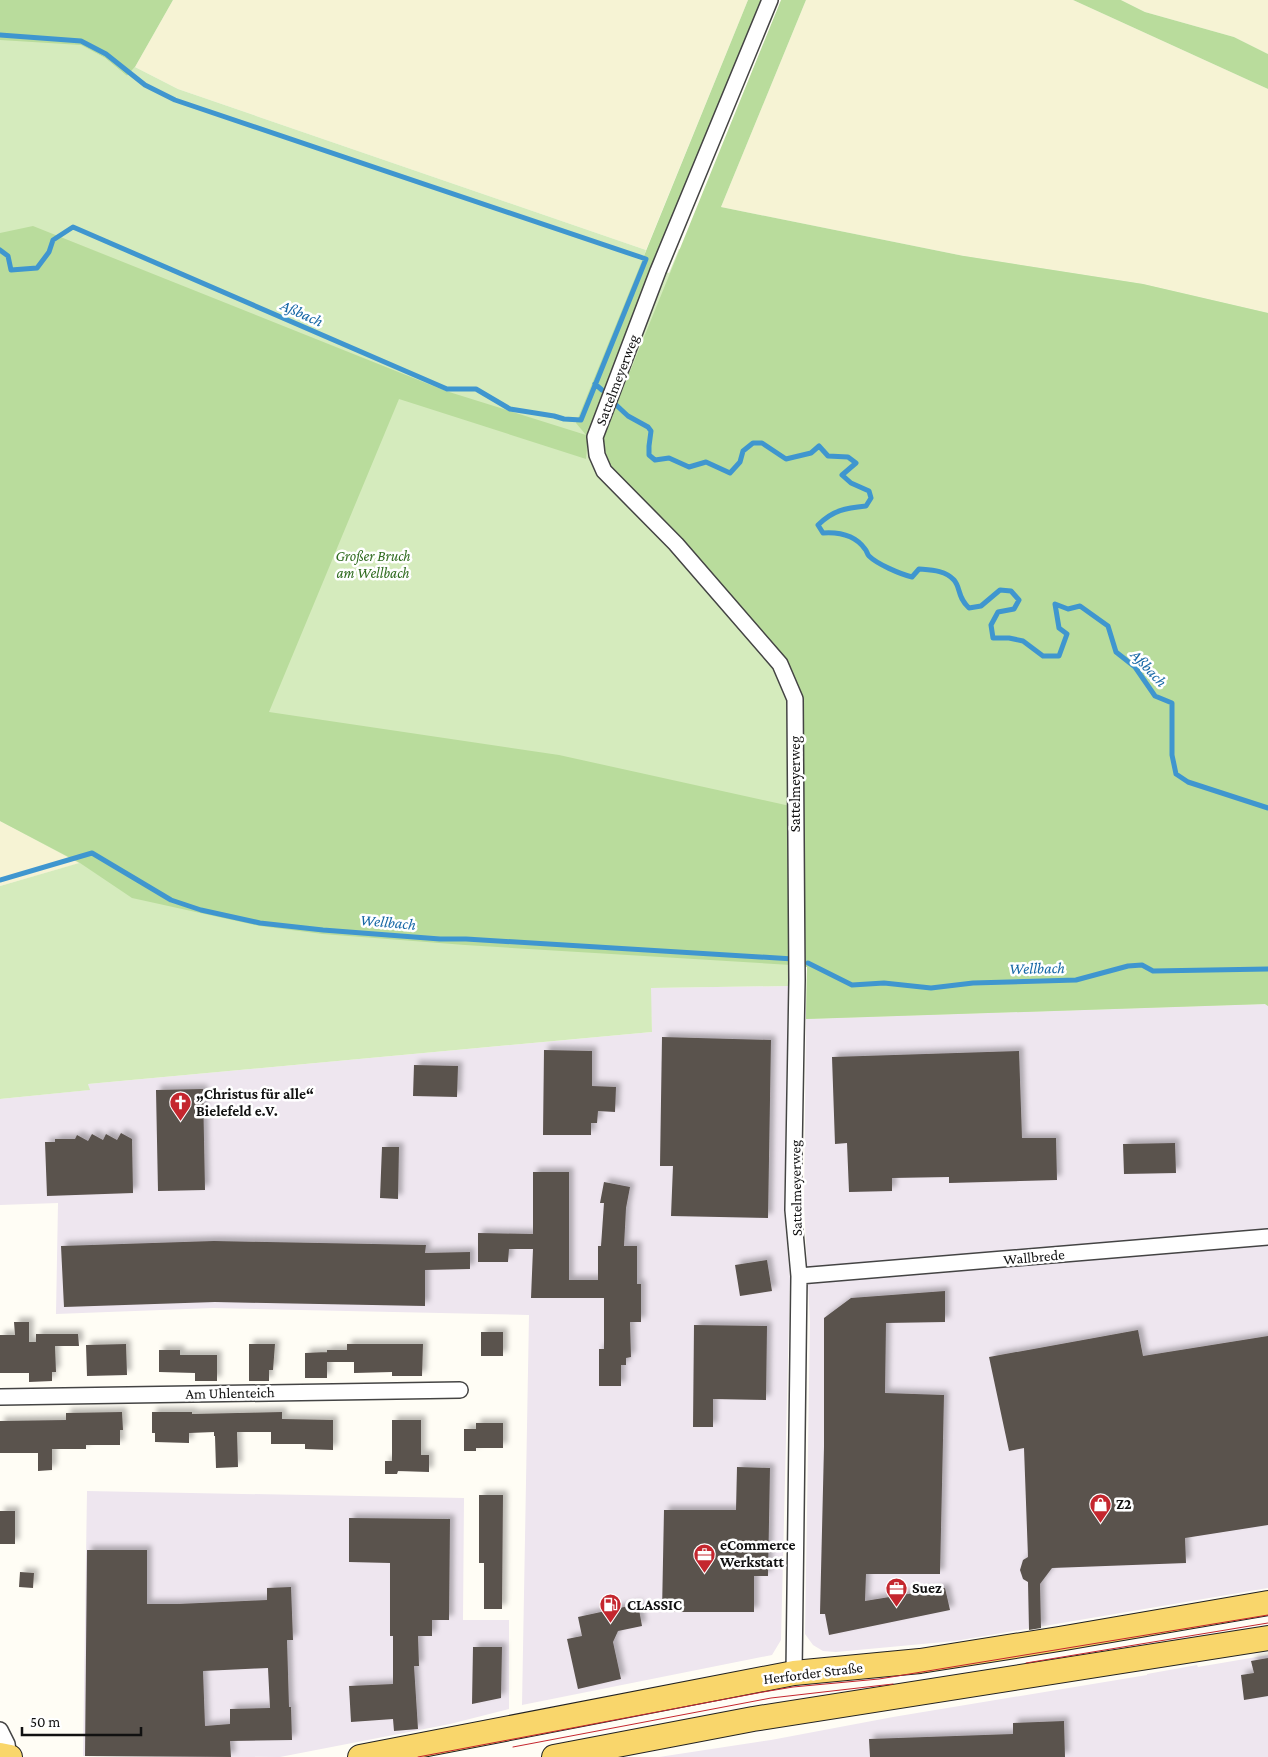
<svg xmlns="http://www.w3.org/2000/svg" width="1268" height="1757" viewBox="0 0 1268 1757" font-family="'Crimson Pro',serif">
  <defs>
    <filter id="shadow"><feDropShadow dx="4.5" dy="-4.5" stdDeviation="2.5" flood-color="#0004"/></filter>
  </defs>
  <rect width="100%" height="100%" fill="#fffdf5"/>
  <path fill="#eee6ef" d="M788,986L784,1211L790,1278L781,1640L772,1655L522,1705L529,1315L213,1308L56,1314L58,1203L0,1205V1099L89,1090L88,1084L652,1032L650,988Z
    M1265,1004L1268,1006V1588L955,1641L836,1652L823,1651L813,1645L805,1634L810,1322L804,1205L806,1019Z
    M87,1491L464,1498L463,1620H509V1709L450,1724L280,1757L83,1756Z
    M1268,1655V1757H659L771,1740L893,1717L1147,1675V1674L1197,1665L1198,1667Z"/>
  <path fill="#f6f3d4" d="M173,0H748L646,250L178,89L135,67Z
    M806,0H1073L1268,89V313L1143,284L964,256L721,207Z
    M1121,0H1268V54L1234,37L1145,12Z
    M0,821L80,863L0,886Z"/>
  <path fill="#d5ebbd" d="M0,0L105,58L127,76L135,67L178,89L646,250L642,262L669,273L679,249L964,256L1143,284L1268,313V1006L1265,1004L806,1019L807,967L790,965L788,986L651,988L652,1032L88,1084L90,1090L0,1099V886L79,863L0,821Z"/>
  <path fill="#b9dc9c" d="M0,0H173L135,67L127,76L105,58L81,45L0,40Z
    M748,0H763L588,435L586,459L399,399L269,712L559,755L790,806L791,965L465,945L323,934L260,926L132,898L80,863L0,821V233L33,226L446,391L586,435L576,423Z
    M781,0H806L721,207L964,256L1143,284L1268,313V1006L1265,1004L806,1019L807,967L802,966L800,698L611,467L606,453L603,438Z
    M1073,0H1121L1145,12L1234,37L1268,54V89Z"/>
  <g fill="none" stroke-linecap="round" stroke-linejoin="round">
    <path stroke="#3f96cf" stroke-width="5" d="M0,35L81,41L106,54L145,85L175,100L646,259L581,420L564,419L554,416L510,409L476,389H447L73,227L53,240L49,252L37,268L11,270L8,256L0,250
      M595,384L602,390
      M614,403L628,416L648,427L651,431L649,446V455L655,460L669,458L689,467L706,462L730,473L740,462L743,451L753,443H762L786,459L811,453L819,446L828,456L848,457L856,463L842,475L851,483L869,491L871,498L866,506C846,508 833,510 818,525L823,533C838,532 855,535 865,549C867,551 867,554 869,556C877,564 900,574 912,577L919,569C931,570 945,570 954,580C961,588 957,597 969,608L981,606L1000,590L1011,591L1019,600L1014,609L998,612L991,625L993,638H1009L1023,641L1043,656H1059L1067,634L1059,628L1055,604L1068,609L1080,606L1108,626L1116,652L1135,667L1155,696L1172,703V755L1176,774L1188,782L1268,808
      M0,880L92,853L171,900L201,910L260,923L323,930L440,939H466L793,959
      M808,963L852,985L884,983L931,988L973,983L1076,980L1128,966L1142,965L1153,971L1268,969"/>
  </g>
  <path fill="#5a524d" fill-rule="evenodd" filter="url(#shadow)" d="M662,1037L771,1040L768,1218L671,1216L673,1166H660Z
    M544,1050L592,1051V1086L616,1087L615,1112L598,1111L597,1123H591V1135H543Z
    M1019,1051L1022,1138H1056L1057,1180L949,1183V1177L892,1178V1191L849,1192L847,1143L835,1144L832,1057Z
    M414,1065L458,1066L457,1097L413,1096Z
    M203,1089L205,1190L158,1191L156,1090Z
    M121,1133L132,1139L133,1193L47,1196L45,1142H55V1139H75L77,1135L88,1141L92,1134L103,1140L106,1134L117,1140Z
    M1175,1143L1176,1173L1124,1174L1123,1144Z
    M382,1147H399L398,1199L380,1198Z
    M533,1172H569V1280H598V1246H601L604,1203H600L604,1182L630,1187L626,1208L624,1246H637V1284H641V1322H630L631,1357L626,1358V1365H621V1386H599V1349H604V1298H531L533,1249H509L508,1262H478V1233L533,1234Z
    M214,1241L426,1245L425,1253L470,1252V1269L425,1270V1306L215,1302L64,1307L61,1246Z
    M767,1260L772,1291L740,1296L735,1265Z
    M945,1291V1322L886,1323L885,1393L944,1395L940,1574H866L865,1601L945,1588L950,1610L829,1635L825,1614H820L824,1447V1318L851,1298Z
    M14,1322H29V1342H36V1334H78L79,1346H55L56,1372H52V1381L29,1382V1373H0V1335H15Z
    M694,1325L767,1326L766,1400L713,1399V1427H693Z
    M1138,1330L1143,1356L1268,1336V1525L1185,1538L1186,1563L1052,1568L1040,1584L1041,1628L1029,1630L1028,1582L1023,1579L1020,1570L1023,1560L1028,1557L1024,1448L1009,1451L989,1357Z
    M481,1332H503V1356H481Z
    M126,1344L127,1375L87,1376L86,1345Z
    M249,1344H275L273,1370H269V1381H249Z
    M347,1344H423L422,1376H392V1372L354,1373V1362H327V1350H347Z
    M159,1350H180V1355H217V1381H195V1373L159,1372Z
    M327,1352V1378H305V1353Z
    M122,1412L123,1430H120V1445H86V1449H52V1470L38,1471V1453H0V1421L66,1420V1413Z
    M152,1412H192V1414L282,1412V1419L333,1420V1450L305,1449V1444H271V1432H237L238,1467L216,1468L215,1436H214V1432L189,1433V1443L155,1442V1433H152Z
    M392,1420H421V1455H429V1472L398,1471L397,1474H385V1461H392Z
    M476,1423H503V1448H476V1451H464V1429H476Z
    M737,1467L770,1468L768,1576H754V1612H662L664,1510H736Z
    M479,1495H503L502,1609H484V1563H479Z
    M0,1511H15V1544H0Z
    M349,1518L450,1519L449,1620H432V1636H418L419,1666H414L418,1729L394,1731L393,1719L351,1722L349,1686L393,1684V1636H390V1563L349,1562Z
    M87,1550H147V1604H178L267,1600V1588L291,1587L293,1640H287L289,1707H291L292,1740L230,1741L231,1757L85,1756ZM268,1668L270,1708L230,1709V1724L205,1726L203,1671Z
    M20,1572L34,1573L33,1588L19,1587Z
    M638,1604L642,1626L618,1631L613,1642L621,1679L578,1689L567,1639L582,1636L578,1617Z
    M473,1647H502L501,1698L472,1704Z
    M1268,1658V1696L1244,1700L1241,1675L1254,1673L1251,1661Z
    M1064,1721L1065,1757H870L869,1739L1013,1734V1723Z"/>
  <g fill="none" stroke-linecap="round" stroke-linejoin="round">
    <defs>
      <path id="street" d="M770,0L658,271L595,437L597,455L604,471L676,544L780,664L795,699L797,980L793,1210L799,1276L794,1673
        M799,1276L1268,1237
        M0,1397L460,1390
        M0,1730L7,1744L9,1757"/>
      <path id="primary" d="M0,1755L10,1757
        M360,1757L794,1673L920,1661L1059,1639L1268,1603
        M554,1757L753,1719L1268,1638"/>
    </defs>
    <use href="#street" stroke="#444" stroke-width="18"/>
    <use href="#primary" stroke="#222" stroke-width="26"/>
    <use href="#street" stroke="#fff" stroke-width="15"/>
    <use href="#primary" stroke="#f9d66b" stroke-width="24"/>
    <path stroke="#c4262e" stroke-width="1" d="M1026,1663L1268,1623
      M513,1747L771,1698L893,1684
      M418,1757L763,1692L793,1687L879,1679L1268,1615"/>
  </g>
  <defs>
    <symbol id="church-pin" viewBox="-11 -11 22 30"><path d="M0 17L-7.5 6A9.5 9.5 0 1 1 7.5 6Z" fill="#c4262e" stroke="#fff"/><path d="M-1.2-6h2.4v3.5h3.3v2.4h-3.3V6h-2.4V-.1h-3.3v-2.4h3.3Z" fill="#fff"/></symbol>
    <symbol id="shop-pin" viewBox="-11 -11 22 30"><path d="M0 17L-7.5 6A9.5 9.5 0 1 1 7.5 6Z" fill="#c4262e" stroke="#fff"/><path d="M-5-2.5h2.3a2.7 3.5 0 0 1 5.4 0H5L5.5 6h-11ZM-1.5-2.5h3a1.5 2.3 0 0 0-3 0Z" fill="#fff"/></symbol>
    <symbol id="office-pin" viewBox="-11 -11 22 30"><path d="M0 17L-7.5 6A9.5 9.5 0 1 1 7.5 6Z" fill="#c4262e" stroke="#fff"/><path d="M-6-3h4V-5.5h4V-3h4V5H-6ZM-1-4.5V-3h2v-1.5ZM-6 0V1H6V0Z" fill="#fff"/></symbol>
    <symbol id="fuel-pin" viewBox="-11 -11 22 30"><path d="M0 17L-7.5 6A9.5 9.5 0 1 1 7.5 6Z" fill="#c4262e" stroke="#fff"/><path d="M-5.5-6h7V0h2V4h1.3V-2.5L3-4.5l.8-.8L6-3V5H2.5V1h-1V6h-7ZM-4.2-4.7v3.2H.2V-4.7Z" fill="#fff"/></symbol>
  </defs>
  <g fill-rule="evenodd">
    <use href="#church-pin" x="168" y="1090" width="25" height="34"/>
    <use href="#shop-pin" x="1088" y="1492" width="25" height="34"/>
    <use href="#office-pin" x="692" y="1542" width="25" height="34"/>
    <use href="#office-pin" x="884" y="1576" width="25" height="34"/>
    <use href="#fuel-pin" x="598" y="1592" width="25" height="34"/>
  </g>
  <g text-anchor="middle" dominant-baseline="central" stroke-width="5" stroke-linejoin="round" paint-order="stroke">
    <g font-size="15" fill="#111" stroke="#fff">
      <text transform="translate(617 380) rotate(-69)">Sattelmeyerweg</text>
      <text transform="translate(795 784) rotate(-90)">Sattelmeyerweg</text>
      <text transform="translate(796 1188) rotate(-91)">Sattelmeyerweg</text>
      <text transform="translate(1034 1257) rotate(-5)">Wallbrede</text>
      <text transform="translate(230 1393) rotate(-1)">Am Uhlenteich</text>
      <text transform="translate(813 1673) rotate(-7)">Herforder Straße</text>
    </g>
    <g font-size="15" font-style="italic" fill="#2f6b1f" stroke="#fff">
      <text x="373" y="556">Großer Bruch<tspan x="373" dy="17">am Wellbach</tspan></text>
    </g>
    <g font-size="15" font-weight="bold" fill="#111" stroke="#fff" text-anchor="start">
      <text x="196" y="1094">„Christus für alle“<tspan x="196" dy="17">Bielefeld e.V.</tspan></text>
      <text x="1116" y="1504">Z2</text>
      <text x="720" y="1545">eCommerce<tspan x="720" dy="17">Werkstatt</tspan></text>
      <text x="912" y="1588">Suez</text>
      <text x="627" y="1605">CLASSIC</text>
    </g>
    <g font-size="16" font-style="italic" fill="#1768a6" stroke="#fff">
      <text transform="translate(302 313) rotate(24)">Aßbach</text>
      <text transform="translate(1149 668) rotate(47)">Aßbach</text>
      <text transform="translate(388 922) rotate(5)">Wellbach</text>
      <text transform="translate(1037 968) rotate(-1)">Wellbach</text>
    </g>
  </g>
  <path d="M22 1727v8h119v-8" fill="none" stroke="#111111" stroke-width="2.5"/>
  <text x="30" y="1727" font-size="15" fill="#111111" stroke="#ffffff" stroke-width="4" paint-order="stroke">50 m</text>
</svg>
